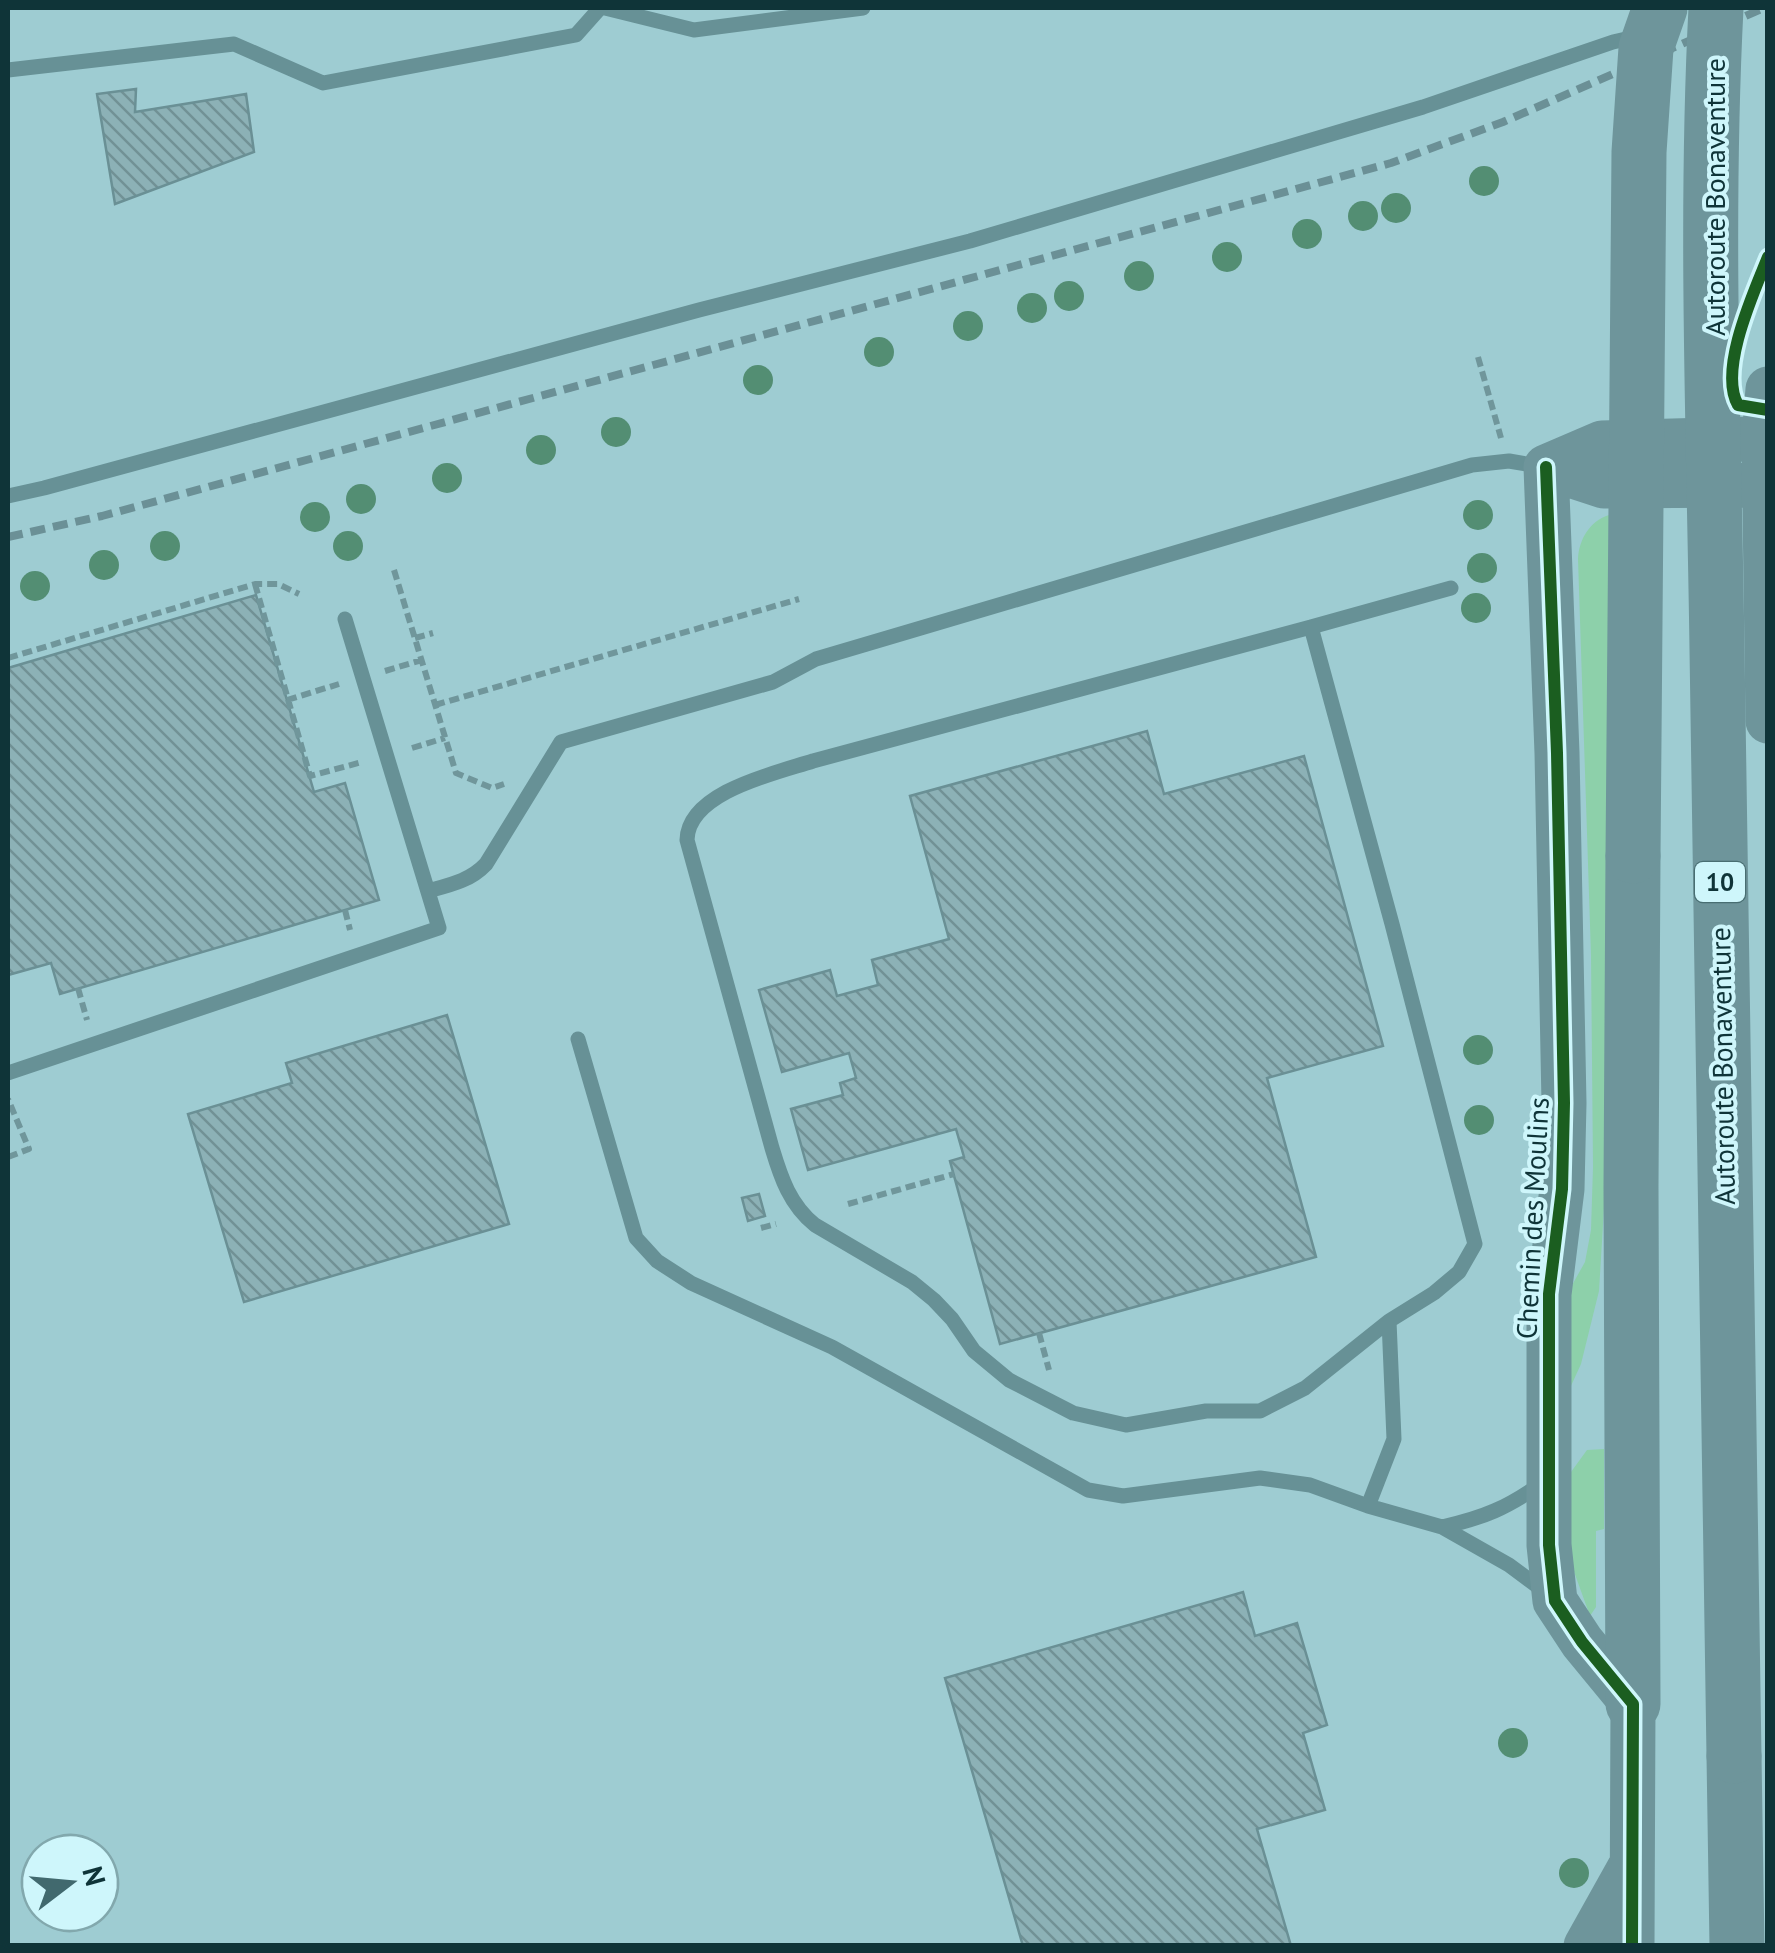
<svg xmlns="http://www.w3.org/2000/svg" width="1775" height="1953" viewBox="0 0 1775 1953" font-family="'PT Sans',sans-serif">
  <defs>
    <pattern id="building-back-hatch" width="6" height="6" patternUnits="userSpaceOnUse" patternTransform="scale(2.5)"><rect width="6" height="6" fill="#8cb1b6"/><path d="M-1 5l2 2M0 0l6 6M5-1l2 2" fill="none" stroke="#719195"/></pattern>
  </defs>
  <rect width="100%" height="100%" fill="#9eccd2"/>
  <path fill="#8dd0aa" d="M1609,515L1606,1175L1599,1291L1581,1364L1565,1399L1571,1287L1585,1262L1591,1230L1593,1167L1591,955L1578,559C1579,539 1590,521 1609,515Z
    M1604,1449V1529L1596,1531V1607L1590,1616L1568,1555L1571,1472L1587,1450Z"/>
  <path fill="url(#building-back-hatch)" stroke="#6a9095" stroke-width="2.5" d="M136,89L135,112L246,94L254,152L115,204L97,94Z
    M256,595L314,792L345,783L379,900L60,994L51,963L8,975V668Z
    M1147,731L1164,794L1304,756L1383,1046L1267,1078L1316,1257L1000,1344L950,1161L964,1157L956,1129L808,1170L791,1109L843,1095L840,1083L856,1078L849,1053L782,1072L759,990L830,970L837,996L878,985L872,960L949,939L910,796Z
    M447,1015L509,1224L244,1302L188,1114L292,1083L286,1063Z
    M759,1194L765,1216L748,1221L742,1198Z
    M1243,1592L1255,1636L1297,1623L1327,1725L1303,1733L1325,1810L1257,1829L1291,1946H1023L945,1678Z"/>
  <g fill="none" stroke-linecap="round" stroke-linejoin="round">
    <path stroke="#70969b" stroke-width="6" stroke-dasharray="10 5" stroke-linecap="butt" d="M1478,357L1501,438
      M394,570L456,773L492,788L504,784
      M255,584L310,776L362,762
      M415,638L433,633
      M8,658L255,584H278L299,594
      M385,671L422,660
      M287,700L339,684
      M435,705L799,599
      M412,748L445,738
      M345,910L350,930
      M78,988L87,1020
      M8,1157L29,1149L8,1099
      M848,1204L954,1174
      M761,1228L776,1224
      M1039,1333L1049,1370"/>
    <path stroke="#679196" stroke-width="15" d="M605,8L694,30L863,8
      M8,70L234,44L323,83L576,35L600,8
      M8,496L44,488L699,310L970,241L1423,107L1613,42L1639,36
      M1311,627L1392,924L1475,1244L1459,1272L1434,1293L1389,1321L1305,1388L1260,1411H1206L1126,1425L1073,1413L1009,1380L974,1351L952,1319L934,1300L912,1282L815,1225C790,1205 781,1178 772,1148L687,840C688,792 776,773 813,761Z
      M1311,627L1451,588
      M428,891C450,885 470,881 486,864L561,742L773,682L816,659L1472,465L1509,461L1544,467
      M578,1039L636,1238L657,1261L691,1283L832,1347L1088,1490L1123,1496L1260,1478L1310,1485L1368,1506L1442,1527L1509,1565L1544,1591
      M8,1073L439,928L345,619
      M1368,1506L1394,1439L1389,1321
      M1442,1527C1483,1518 1507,1508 1542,1483"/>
    <path stroke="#6e959b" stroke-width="45" d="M1768,389L1764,438L1768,721
      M1546,467L1557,753L1564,1103L1562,1189L1549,1294V1545L1555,1601L1582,1642L1633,1704L1632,1946
      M1546,467L1602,443L1744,439
      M1546,467L1604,486L1746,485
      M1586,1946L1629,1869"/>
    <path stroke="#6e959b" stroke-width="55" d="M1633,1704L1631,1187L1633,856
      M1734,1756L1737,1946"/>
    <path stroke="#6b9096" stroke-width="8" stroke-dasharray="15 8" stroke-linecap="butt" d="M8,537L102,516L1391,163L1503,122L1764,8"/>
    <path stroke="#6e959b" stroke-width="55" d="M1716,8C1705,221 1714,435 1717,649C1721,1018 1727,1387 1734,1756
      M1633,856L1639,152L1646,48L1660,8"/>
    <defs>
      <path id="cycleway" d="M1768,257C1754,292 1718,370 1738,405L1768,410
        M1546,467L1557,753L1564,1103L1562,1189L1549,1294V1545L1555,1601L1582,1642L1633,1704L1632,1946"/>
    </defs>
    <use href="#cycleway" stroke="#cef6fb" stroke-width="19"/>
    <use href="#cycleway" stroke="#1b5e20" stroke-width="12"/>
  </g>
  <g fill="#538e73">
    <circle cx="1484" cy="181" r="15"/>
    <circle cx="1396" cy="208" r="15"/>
    <circle cx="1363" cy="216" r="15"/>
    <circle cx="1307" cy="234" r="15"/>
    <circle cx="1227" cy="257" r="15"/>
    <circle cx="1139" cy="276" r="15"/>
    <circle cx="1069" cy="296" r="15"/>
    <circle cx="1032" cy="308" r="15"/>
    <circle cx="968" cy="326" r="15"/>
    <circle cx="879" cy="352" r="15"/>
    <circle cx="758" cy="380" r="15"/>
    <circle cx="616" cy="432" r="15"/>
    <circle cx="541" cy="450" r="15"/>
    <circle cx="447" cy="478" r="15"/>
    <circle cx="361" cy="499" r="15"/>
    <circle cx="1478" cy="515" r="15"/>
    <circle cx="315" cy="517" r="15"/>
    <circle cx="165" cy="546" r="15"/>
    <circle cx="348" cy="546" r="15"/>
    <circle cx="104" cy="565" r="15"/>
    <circle cx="1482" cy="568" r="15"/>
    <circle cx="35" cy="586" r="15"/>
    <circle cx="1476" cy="608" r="15"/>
    <circle cx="1478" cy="1050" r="15"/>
    <circle cx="1479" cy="1120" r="15"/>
    <circle cx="1513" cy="1743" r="15"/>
    <circle cx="1574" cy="1873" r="15"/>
  </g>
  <g text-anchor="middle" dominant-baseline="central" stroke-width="8" stroke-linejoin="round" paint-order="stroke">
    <rect fill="#cef6fb" stroke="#486e72" stroke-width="2.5" x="1695" y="862" width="50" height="40" rx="8"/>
    <g font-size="25" font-weight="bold" fill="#0f3438">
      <text x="1720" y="882">10</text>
    </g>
    <g font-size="28" fill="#0f3438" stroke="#cef6fb">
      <text transform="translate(1714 197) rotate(-90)">Autoroute Bonaventure</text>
      <text transform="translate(1722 1066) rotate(-91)">Autoroute Bonaventure</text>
      <text transform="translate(1532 1218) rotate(-87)">Chemin des Moulins</text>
    </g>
  </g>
  <rect width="1775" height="1953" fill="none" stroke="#0f3438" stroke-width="20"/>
  <g transform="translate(70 1883) rotate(74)"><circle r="48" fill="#cef6fb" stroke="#82a8ad" stroke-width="2.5"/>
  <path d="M0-8L18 38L0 25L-18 38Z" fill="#41696e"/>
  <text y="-15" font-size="28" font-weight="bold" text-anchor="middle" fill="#0f3438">N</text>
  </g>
</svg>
